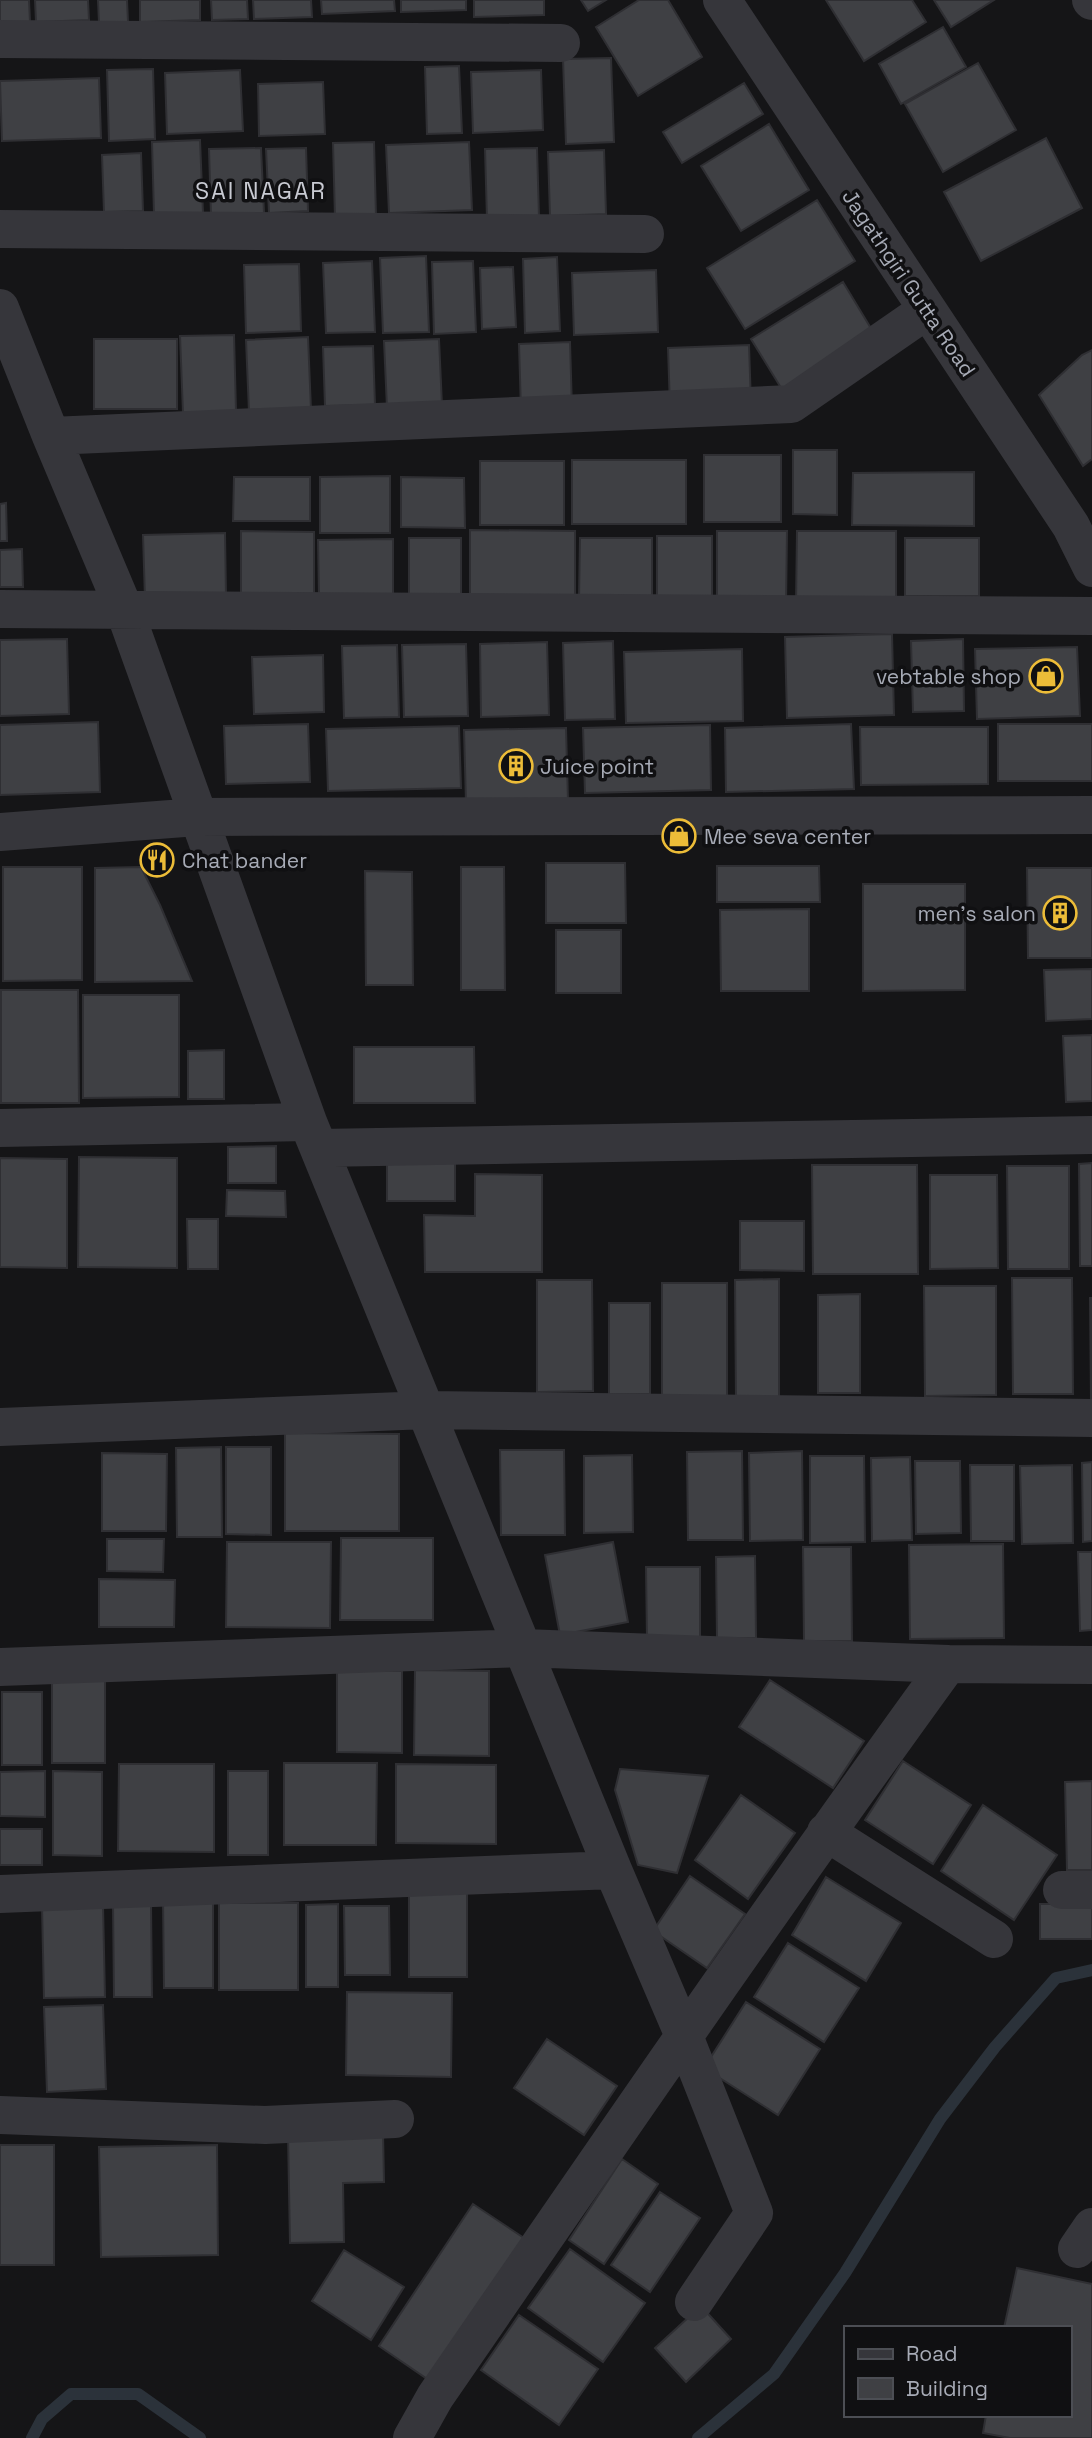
<svg xmlns="http://www.w3.org/2000/svg" width="1092" height="2438" viewBox="0 0 1092 2438" font-family="'Space Grotesk',sans-serif">
  <rect width="100%" height="100%" fill="#151517"/>
  <g fill="none" stroke-linecap="round" stroke-linejoin="round">
    <path stroke="#2b323a" stroke-width="12" d="M32,2438L42,2419L71,2394H138L200,2438
      M698,2438L774,2374L845,2273L940,2119L995,2047L1056,1978L1092,1970"/>
  </g>
  <path fill="#3f4044" stroke="#2f2f33" stroke-width="2" d="M0,0H29L30,22L0,23Z
    M35,0H88L89,20L36,22Z
    M98,0H127L128,22L99,23Z
    M140,0H200V20L140,22Z
    M211,0H247L248,19L212,20Z
    M253,0H311L312,17L254,19Z
    M321,0H394L395,11L322,14Z
    M401,0H466V10L401,12Z
    M474,0H544V15L474,17Z
    M581,0H606L588,11Z
    M639,0H668L702,57L638,96L596,27Z
    M826,0H912L926,22L864,61Z
    M934,0H994L951,27Z
    M943,27L966,67L901,104L879,64Z
    M611,58L614,142L566,144L563,59Z
    M978,63L1016,130L943,172L905,104Z
    M459,66L462,133L427,134L425,67Z
    M153,69L155,139L109,141L107,70Z
    M240,70L243,131L167,134L165,73Z
    M541,70L543,130L473,133L471,72Z
    M99,78L101,138L2,141L0,81Z
    M323,82L325,134L259,136L258,84Z
    M744,83L763,114L682,163L663,132Z
    M769,124L809,190L741,231L701,166Z
    M1046,138L1082,208L981,261L944,192Z
    M200,140L203,213L154,214L152,142Z
    M374,142L376,216L335,218L333,143Z
    M469,142L472,210L389,213L386,145Z
    M261,148L264,213L211,215L209,149Z
    M306,148L308,211L269,213L266,149Z
    M537,148L539,217L487,219L485,149Z
    M604,150L606,214L550,216L548,152Z
    M141,153L143,211L104,212L102,155Z
    M817,200L855,261L745,329L707,268Z
    M426,256L429,332L383,333L380,258Z
    M557,257L560,331L525,333L523,259Z
    M372,261L375,332L326,333L323,263Z
    M473,261L476,332L434,334L432,262Z
    M299,264L301,331L246,333L244,265Z
    M513,267L516,327L482,329L480,268Z
    M656,270L658,332L574,335L572,273Z
    M843,282L878,340L786,396L751,339Z
    M234,335L236,411L183,413L180,336Z
    M308,337L311,410L249,412L246,340Z
    M94,339H177V409H94Z
    M439,339L442,406L387,408L384,341Z
    M570,342L572,409L521,411L519,344Z
    M749,345L751,404L670,407L668,348Z
    M373,346L375,405L325,406L323,347Z
    M1092,350V459L1083,466L1039,395L1082,355Z
    M793,450H837V515L793,514Z
    M704,455H781V522H704Z
    M572,460H686V524H572Z
    M480,461H564V525H480Z
    M974,472V526L852,525L853,473Z
    M390,476V533H320V477Z
    M234,477H310V521H233Z
    M401,477L464,478L465,528L401,527Z
    M6,503L7,541H0V504Z
    M470,530L575,531V600H470Z
    M241,531L314,532V596H241Z
    M717,531H787L786,605H717Z
    M797,531H896V604H796Z
    M225,533L226,596L145,599L143,535Z
    M657,536H712V598H657Z
    M409,538H461V599L409,600Z
    M580,538H652V599H579Z
    M905,538H979V596H905Z
    M393,539V595H319L318,540Z
    M22,549L23,587H0V550Z
    M892,634L894,715L787,718L785,637Z
    M67,639L69,714L0,716V640Z
    M963,639L964,711L913,712L911,641Z
    M613,641L615,719L565,720L563,643Z
    M547,642L549,715L481,717L480,644Z
    M466,644L468,716L404,717L402,645Z
    M397,645L399,717L344,718L342,646Z
    M1077,647L1080,716L977,719L975,649Z
    M742,649L743,721L626,723L624,652Z
    M323,655L324,712L254,714L252,657Z
    M98,722L100,792L0,795V725Z
    M308,724L310,782L226,784L224,726Z
    M851,724L854,789L726,792L725,728Z
    M998,724H1092V781H998Z
    M710,725L711,790L585,793L583,728Z
    M459,726L461,788L328,791L326,729Z
    M860,727H988V784L861,785Z
    M566,728L568,801L466,803L464,730Z
    M546,863H625L626,923H546Z
    M717,866H819L820,902H717Z
    M3,867H82V980L3,981Z
    M141,867L160,905L192,981L95,982V868Z
    M461,867H504L505,990H461Z
    M1027,868H1092V958H1028Z
    M365,871L412,872L413,985H366Z
    M863,884H965V990L863,991Z
    M809,909V991H721L720,910Z
    M556,930H621V993H556Z
    M1092,969V1019L1046,1021L1044,970Z
    M1,990H78L79,1103H1Z
    M83,995H179V1097L83,1098Z
    M1092,1035V1101L1066,1102L1063,1036Z
    M354,1047H474L475,1103H354Z
    M224,1050V1099H188V1051Z
    M276,1146V1183H228V1147Z
    M387,1152H455V1201H387Z
    M79,1157L177,1158V1268L78,1267Z
    M0,1158L67,1159V1268L0,1267Z
    M1092,1163V1266H1080L1079,1164Z
    M812,1165H917L918,1274H813Z
    M1007,1166H1069V1269H1008Z
    M475,1174L542,1175V1272H425L424,1215L475,1216Z
    M930,1175H997L998,1268L930,1269Z
    M227,1190L285,1191L286,1217L226,1216Z
    M187,1219H218V1269H188Z
    M740,1221H804V1271L740,1270Z
    M1012,1278H1072L1073,1394H1013Z
    M779,1279V1402H736L735,1280Z
    M537,1280H592L593,1391L537,1392Z
    M662,1283H727V1396H662Z
    M924,1286H996V1395L925,1396Z
    M860,1294V1393H818V1295Z
    M1090,1298H1092V1401H1091Z
    M609,1303H650V1394H609Z
    M285,1433L399,1434V1531H285Z
    M221,1447L222,1537H177L176,1448Z
    M226,1447H271V1535L226,1534Z
    M500,1450H564L565,1535H501Z
    M742,1451L743,1540H688L687,1452Z
    M802,1451L803,1540L750,1541L749,1453Z
    M102,1453L167,1454L166,1531H102Z
    M632,1455L633,1532L584,1533V1456Z
    M810,1456H864L865,1542L810,1543Z
    M910,1457L912,1540L872,1541L871,1458Z
    M915,1461H960L961,1533L916,1534Z
    M1092,1462V1541L1083,1542L1082,1463Z
    M970,1465H1014V1541H971Z
    M1072,1465L1073,1543L1022,1544L1020,1466Z
    M341,1538H433V1620H340Z
    M107,1539H164L163,1572L107,1571Z
    M227,1542H331L330,1628L226,1627Z
    M613,1542L628,1622L560,1635L545,1555Z
    M1003,1544L1004,1638L910,1639L909,1545Z
    M803,1547H851L852,1641H804Z
    M1078,1552H1092V1630L1080,1631Z
    M755,1556L756,1638H717L716,1557Z
    M646,1567H700V1638L647,1639Z
    M99,1579L175,1580L174,1627H99Z
    M415,1670L489,1671V1756L414,1755Z
    M337,1671H402V1753L337,1752Z
    M52,1678H105V1763H52Z
    M770,1680L864,1741L833,1788L739,1727Z
    M2,1692H42V1765H2Z
    M903,1761L971,1805L933,1864L865,1820Z
    M284,1763H377L376,1845H284Z
    M119,1764H214V1852L118,1851Z
    M396,1764L496,1765V1844L396,1843Z
    M620,1769L708,1776L677,1873L638,1865L615,1790Z
    M45,1771V1817L0,1816V1772Z
    M53,1771L102,1772V1856L53,1855Z
    M228,1771H268V1855H228Z
    M1092,1781V1870H1067L1065,1782Z
    M741,1795L795,1833L748,1899L695,1860Z
    M983,1805L1057,1855L1014,1920L941,1871Z
    M0,1829H42V1865H0Z
    M690,1876L745,1914L707,1968L653,1931Z
    M826,1877L901,1923L866,1981L792,1935Z
    M409,1893H467V1977H409Z
    M163,1899L213,1900V1988H164Z
    M219,1903H298V1990H219Z
    M113,1904H151L152,1997H114Z
    M338,1904V1987H306V1905Z
    M1040,1904H1092V1939H1040Z
    M103,1905L105,1997L44,1998L42,1906Z
    M344,1906H389L390,1975H345Z
    M788,1943L859,1988L824,2042L754,1997Z
    M347,1992L452,1993L451,2077L346,2075Z
    M746,2002L820,2049L778,2115L704,2068Z
    M103,2005L106,2089L47,2092L44,2007Z
    M547,2039L617,2086L584,2135L514,2088Z
    M383,2132L384,2182L343,2183L344,2242L290,2243L288,2134Z
    M0,2145H54V2265H0Z
    M217,2145L218,2255L101,2257L99,2147Z
    M622,2159L658,2184L604,2264L569,2240Z
    M660,2192L700,2218L650,2292L611,2265Z
    M473,2204L530,2242L436,2385L379,2346Z
    M570,2249L645,2303L603,2362L528,2308Z
    M344,2250L404,2287L371,2340L312,2301Z
    M1017,2268L1092,2284V2438H1010L983,2433L986,2415H1069V2328H1004Z
    M701,2306L731,2339L686,2382L655,2348Z
    M519,2315L598,2369L559,2425L481,2370Z"/>
  <g fill="none" stroke-linecap="round" stroke-linejoin="round">
    <path stroke="#36363b" stroke-width="38" d="M722,0L1071,526L1092,568
      M1091,0L1092,1
      M0,39L561,43
      M0,229L645,234
      M0,308L51,436L124,609L308,1122L613,1870L684,2036L754,2213L694,2302
      M51,436L791,404L927,310
      M0,609L1092,616
      M0,832L197,817L1092,815
      M0,1128L308,1122
      M319,1148L1092,1135
      M0,1427L427,1410L1092,1418
      M948,1664L1092,1665
      M0,1667L523,1648L948,1664C773,1905 604,2151 435,2397L412,2438
      M826,1832L994,1939
      M1062,1890H1092
      M0,1894L613,1870
      M0,2115L265,2125L395,2119
      M1077,2249L1092,2227"/>
  </g>
  <defs>
    <symbol id="shop-ring" viewBox="-11 -11 22 22"><circle r="9.5" fill="#101012" stroke="#ecbc38" stroke-width="1.5"/><path d="M-5-2.5h2.3a2.7 3.5 0 0 1 5.4 0H5L5.5 6h-11ZM-1.5-2.5h3a1.5 2.3 0 0 0-3 0Z" fill="#ecbc38"/></symbol>
    <symbol id="building-ring" viewBox="-11 -11 22 22"><circle r="9.5" fill="#101012" stroke="#ecbc38" stroke-width="1.5"/><path d="M-4-6H4V6H1V3H-1V6H-4ZM-2.5-4.3h1.7v1.8h-1.7ZM.8-4.3h1.7v1.8H.8ZM-2.5-1h1.7V.8h-1.7ZM.8-1h1.7V.8H.8Z" fill="#ecbc38"/></symbol>
    <symbol id="restaurant-ring" viewBox="-11 -11 22 22"><circle r="9.5" fill="#101012" stroke="#ecbc38" stroke-width="1.5"/><path d="M-5-6h1v4h1v-4h1v4h1v-4h1v5L-1.5 .5V6h-2V.5L-5-1ZM5-6V6H3V1.5H1.5Q1.5-4 5-6Z" fill="#ecbc38"/></symbol>
  </defs>
  <g fill-rule="evenodd">
    <use href="#shop-ring" x="1027" y="657" width="38" height="38"/>
    <use href="#building-ring" x="497" y="747" width="38" height="38"/>
    <use href="#shop-ring" x="660" y="817" width="38" height="38"/>
    <use href="#restaurant-ring" x="138" y="841" width="38" height="38"/>
    <use href="#building-ring" x="1041" y="894" width="38" height="38"/>
  </g>
  <g text-anchor="middle" dominant-baseline="central" stroke-width="7" stroke-linejoin="round" paint-order="stroke">
    <g font-size="21" fill="#a7abb6" stroke="#101012">
      <text transform="translate(909 283) rotate(56)">Jagathgiri Gutta Road</text>
    </g>
    <g font-size="21" fill="#a7abb6" stroke="#101012" text-anchor="start">
      <text x="1021" y="676" text-anchor="end">vebtable shop</text>
      <text x="540" y="766">Juice point</text>
      <text x="704" y="836">Mee seva center</text>
      <text x="182" y="860">Chat bander</text>
      <text x="1036" y="913" text-anchor="end">men's salon</text>
    </g>
    <g font-size="23" letter-spacing="2" fill="#c8cad2" stroke="#101012">
      <text x="261" y="191">SAI NAGAR</text>
    </g>
  </g>
  <rect x="844" y="2326" width="228" height="91" fill="#101012" stroke="#4c4e54" stroke-width="2"/>
  <rect x="858" y="2349" width="35" height="10" fill="#36363b" stroke="#4c4e54" stroke-width="2"/>
  <text x="906" y="2361" font-size="21" fill="#a7abb6">Road</text>
  <rect x="858" y="2378" width="35" height="21" fill="#3f4044" stroke="#4c4e54" stroke-width="2"/>
  <text x="906" y="2396" font-size="21" fill="#a7abb6">Building</text>
</svg>
